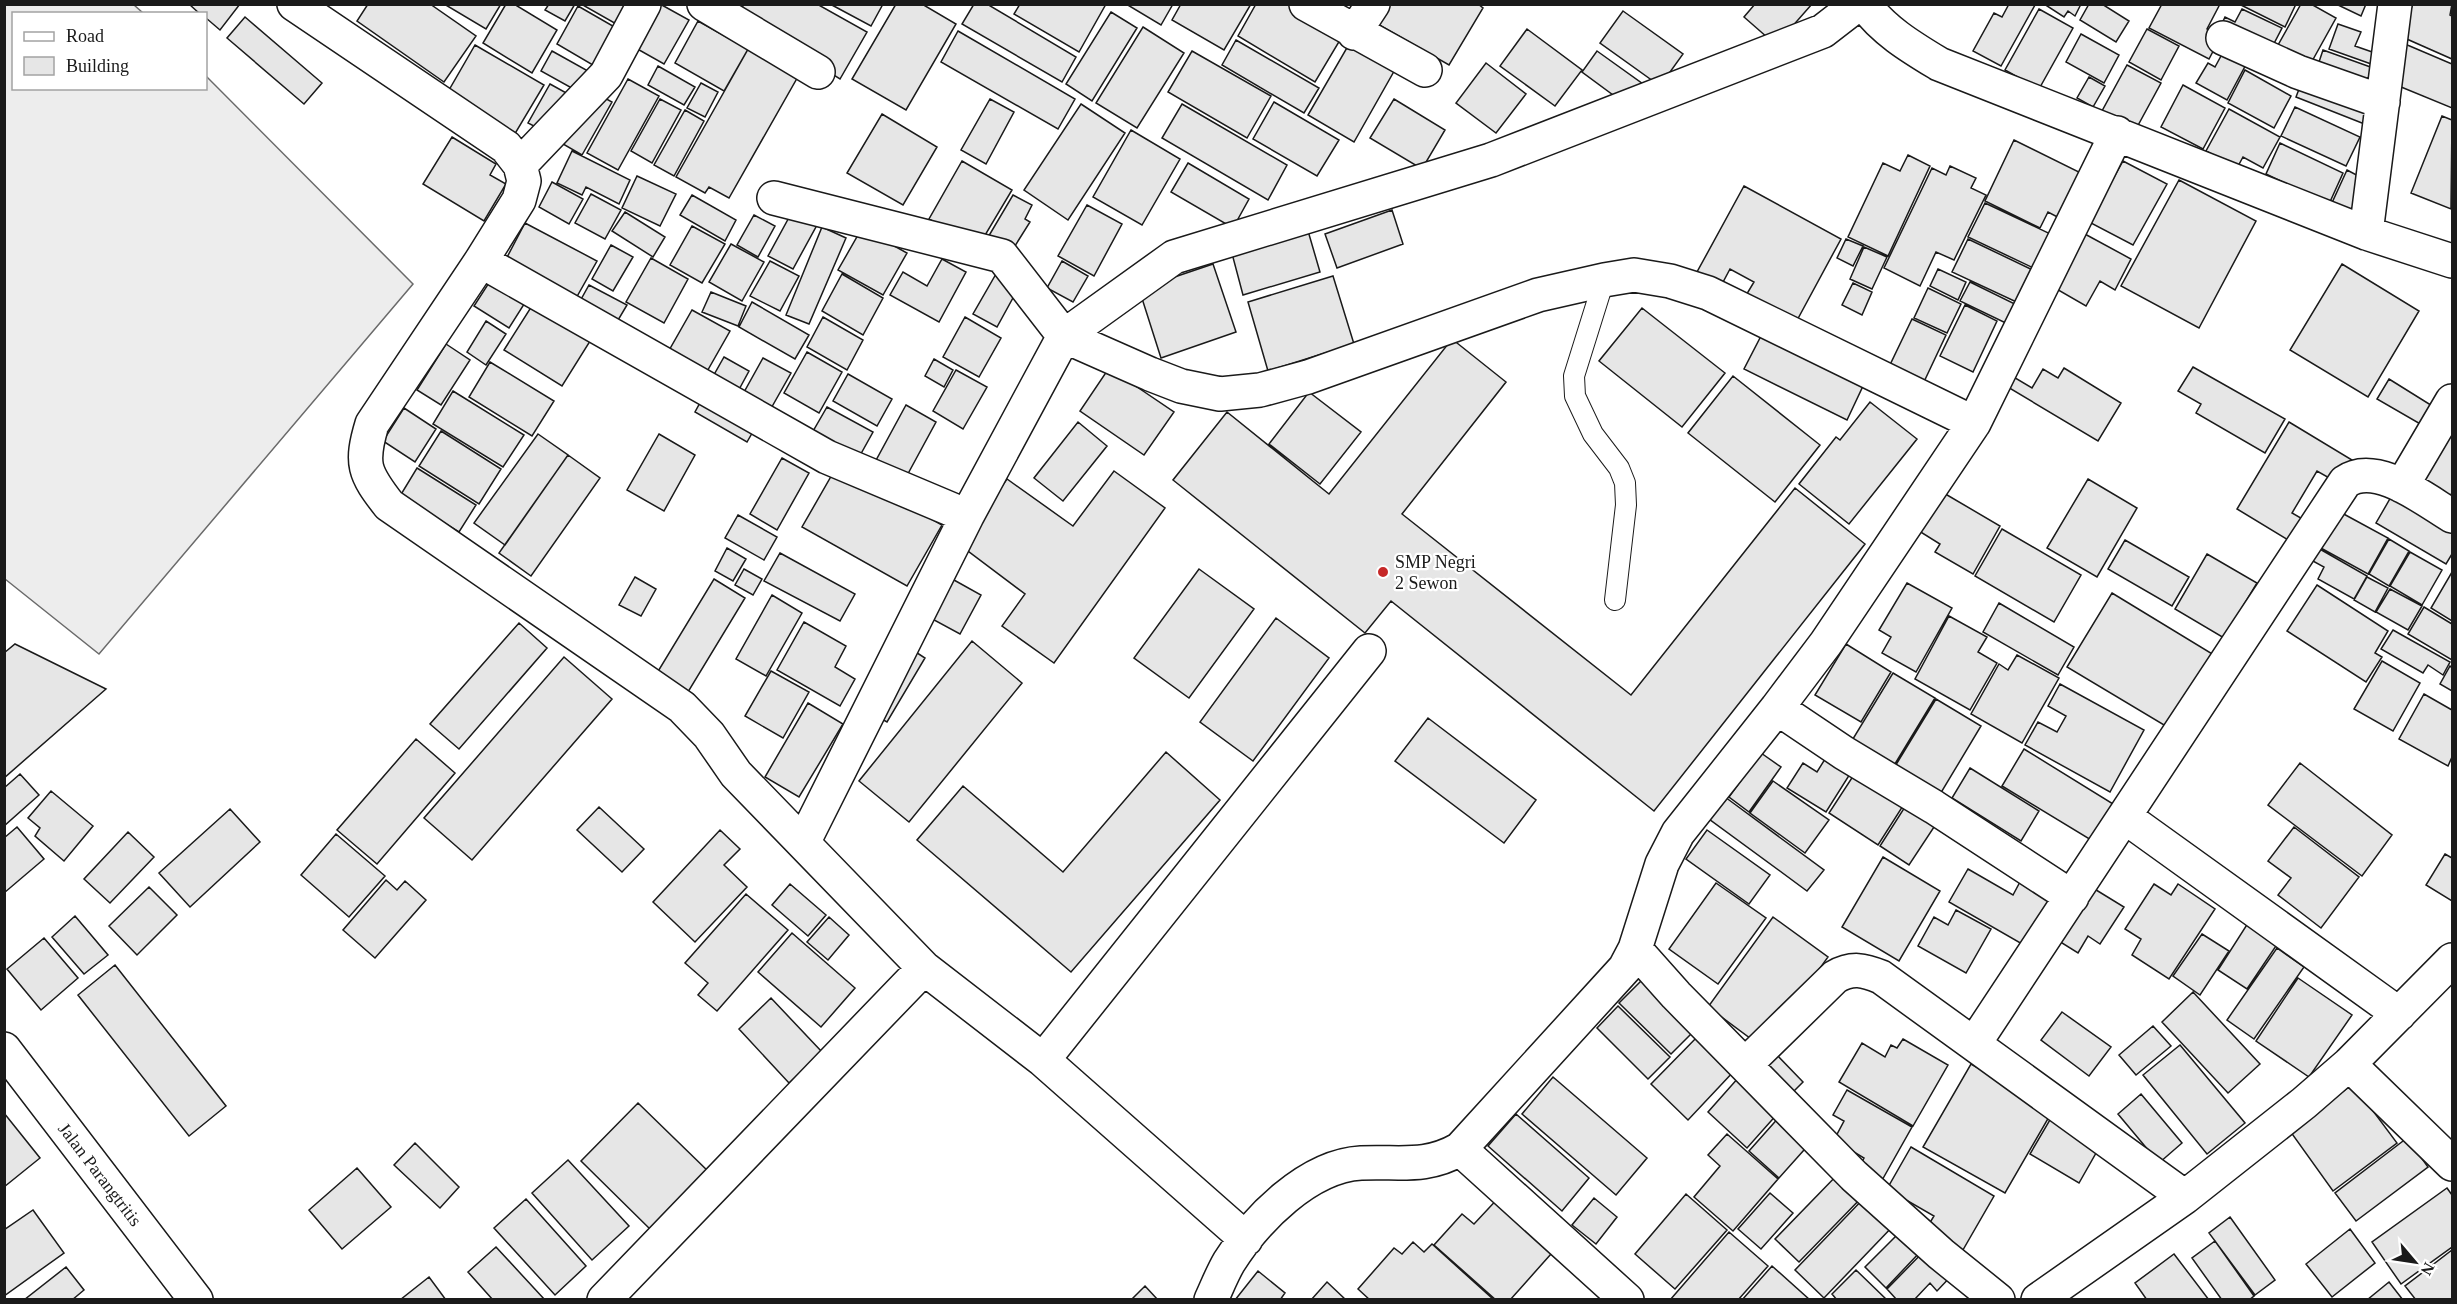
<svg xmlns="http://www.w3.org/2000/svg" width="2457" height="1304" viewBox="0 0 2457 1304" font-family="'Times New Roman',serif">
  <rect width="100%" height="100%" fill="#fff"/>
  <path fill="#ededed" stroke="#6a6a6a" stroke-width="1.5" d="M4,5H134L143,13L14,14V88H206V76L413,284L99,654L5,579Z"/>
  <path fill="#e6e6e6" stroke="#1a1a1a" stroke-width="1.5" d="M189,4H240L220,30L206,18V14H200Z
    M368,4H430L476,36L444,82L357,21Z
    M444,4H501L486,29Z
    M506,4H514L557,30L532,73L483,43Z
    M549,4H575L565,21L545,10Z
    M581,4H639L625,29Z
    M660,4L689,20L664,64L625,42Z
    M744,4H817L867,32L840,79L738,15Z
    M830,4H883L871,26Z
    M896,4H922L956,24L906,110L852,79Z
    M974,4H987L1076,57L1062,82L962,24Z
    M1020,4H1106L1079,52L1014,14Z
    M1126,4H1173L1161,25Z
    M1181,4H1251L1224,50L1172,20Z
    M1256,4H1291L1343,35L1315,82L1238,36Z
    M1385,4H1478L1483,8L1449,65L1374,22Z
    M1755,4H1812L1776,45L1744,17Z
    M2009,4L2035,5L2001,66L1973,51L1994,13L2002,17Z
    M2044,4H2081L2075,16L2068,11L2064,17Z
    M2089,4H2102L2129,21L2116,42L2080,20Z
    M2162,4H2220L2207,29L2221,36L2209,59L2149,28Z
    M2239,4H2296L2285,27Z
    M2301,4H2311L2336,18L2306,72L2273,54Z
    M2336,4H2366L2361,16Z
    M2413,4H2452L2450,15L2452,16V59L2400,36Z
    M578,6L625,33L603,71L557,44Z
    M2039,9L2073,28L2039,89L2005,70Z
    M2242,9L2282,28L2268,55L2219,30L2225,17L2235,22Z
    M1623,11L1683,54L1660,86L1600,43Z
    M1111,12L1137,28L1092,101L1066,84Z
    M245,17L322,83L304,104L227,38Z
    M698,21L748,49L724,91L675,63Z
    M2338,24L2361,32L2355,46L2378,54L2374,65L2329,49Z
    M1143,27L1184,53L1137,128L1096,103Z
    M1527,29L1582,70L1555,106L1500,66Z
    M2147,29L2179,46L2161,80L2129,62Z
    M958,31L1075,99L1058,129L941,62Z
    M2081,34L2119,55L2104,83L2066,62Z
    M1352,39L1397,66L1354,142L1308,115Z
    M1236,40L1319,88L1304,113L1222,65Z
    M751,44L800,73L729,198L709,187L705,193L676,177Z
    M2405,44L2452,64V108L2389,82Z
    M475,45L544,85L513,137L445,97Z
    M2227,45L2250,57L2227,100L2196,83L2208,63L2215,67Z
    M2323,50L2376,69L2367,93L2315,74Z
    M552,51L588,71L577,91L541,71Z
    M1192,51L1271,96L1247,138L1168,92Z
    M1597,51L1643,84L1628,106L1582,72Z
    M1486,63L1526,94L1496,133L1456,103Z
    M2127,65L2161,83L2136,129L2102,111Z
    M658,66L695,87L684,105L648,85Z
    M2245,70L2291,96L2274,128L2228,103Z
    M2304,76L2375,105L2367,125L2296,97Z
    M2089,77L2105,86L2093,107L2077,98Z
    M628,79L659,96L618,170L587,153Z
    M701,83L718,92L705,117L687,108Z
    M550,84L570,95L549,134L528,123Z
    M2183,85L2225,108L2203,149L2161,127Z
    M592,91L612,102L582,155L563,144Z
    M660,99L681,110L652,163L631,151Z
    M990,99L1014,112L986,164L961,150Z
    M1394,99L1445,130L1422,169L1370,138Z
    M1274,102L1339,140L1317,176L1253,139Z
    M1081,104L1125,133L1068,220L1024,190Z
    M1182,104L1287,165L1268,200L1162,138Z
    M2295,107L2360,137L2346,166L2281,136Z
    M2229,109L2280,137L2263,168L2243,157L2237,168L2206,151Z
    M685,110L704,121L674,176L654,165Z
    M882,114L937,147L903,205L847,173Z
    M2442,116L2452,120L2451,209L2411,193Z
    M1131,130L1180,159L1142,225L1093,197Z
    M452,137L496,164L490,175L506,184L484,221L423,184Z
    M2014,140L2087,176L2065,221L2048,212L2040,228L1985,201Z
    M2280,143L2343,173L2329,204L2266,174Z
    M572,151L630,180L619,204L586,187L582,195L557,183Z
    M1908,155L1930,166L1888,256L1848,237L1883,163L1900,171Z
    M962,161L1012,190L978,247L929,219Z
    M2123,161L2167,184L2133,245L2089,222Z
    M1188,163L1249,199L1233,228L1171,192Z
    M1950,166L1976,178L1971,188L1986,195L1954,260L1936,252L1920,286L1884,268L1932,168L1946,175Z
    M2347,170L2368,181L2352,215L2331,205Z
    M637,176L676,194L660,226L622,208Z
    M2179,180L2256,221L2199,328L2121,286Z
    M552,182L583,199L569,224L539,207Z
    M1744,186L1841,239L1795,324L1745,297L1754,282L1730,269L1722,284L1697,272Z
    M591,194L621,210L605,239L575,223Z
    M692,195L736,220L725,241L680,215Z
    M1013,195L1032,205L1025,219L1030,222L1008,257L984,244Z
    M1985,203L2059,238L2042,272L1968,237Z
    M1087,205L1122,224L1094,276L1058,256Z
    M1392,210L1403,244L1337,268L1325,234Z
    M625,212L665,237L653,257L612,231Z
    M792,212L817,225L793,269L768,256Z
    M754,215L775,226L758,257L737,245Z
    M525,223L597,261L575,300L504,263Z
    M1306,224L1320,272L1243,295L1230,246Z
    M692,226L725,244L702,283L670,265Z
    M822,227L846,238L809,324L786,315Z
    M862,228L907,253L883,295L838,270Z
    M2083,233L2131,259L2115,290L2100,281L2086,306L2053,287Z
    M1846,239L1863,246L1853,266L1837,258Z
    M1968,239L2041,274L2025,306L1952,272Z
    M731,244L764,262L742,301L709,282Z
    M611,245L633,257L613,291L592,279Z
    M1864,247L1887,257L1872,289L1850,279Z
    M651,258L688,279L664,323L626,302Z
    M942,259L966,272L939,322L890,295L903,272L927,286Z
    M770,261L799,276L780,311L750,296Z
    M1062,261L1088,276L1073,302L1047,288Z
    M1213,264L1236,332L1161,358L1139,289Z
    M2342,264L2419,311L2368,397L2290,350Z
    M1938,269L1966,282L1958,300L1930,286Z
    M842,274L883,298L863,335L822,311Z
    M996,274L1019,287L997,327L973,314Z
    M494,275L528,298L509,328L474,306Z
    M1333,276L1354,344L1268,371L1248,302Z
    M1970,282L2023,308L2014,327L1960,301Z
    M1853,283L1872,292L1862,315L1842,305Z
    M589,285L627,305L611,332L574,312Z
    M1928,288L1961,304L1947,333L1914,318Z
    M711,292L746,306L738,326L702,312Z
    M535,301L592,338L562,386L504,350Z
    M752,302L809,335L795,359L739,327Z
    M1965,305L1997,321L1973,372L1940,356Z
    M1642,308L1725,373L1682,427L1599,361Z
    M692,310L730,331L701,382L663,361Z
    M823,317L863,340L847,370L807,347Z
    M965,317L1001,338L979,377L943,357Z
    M1912,319L1946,335L1922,386L1888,369Z
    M486,321L506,334L486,365L467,352Z
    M1761,336L1863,386L1847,420L1744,369Z
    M1452,339L1506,382L1402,514L1631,695L1795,488L1865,544L1654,811L1391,601L1365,633L1173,480L1227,412L1329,494Z
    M446,344L470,360L441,405L417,390Z
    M807,352L842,372L819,413L784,393Z
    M724,357L749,371L736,395L711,380Z
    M763,358L791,373L765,419L738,403Z
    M934,359L953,370L944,387L925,376Z
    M490,362L554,401L532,436L469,397Z
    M2193,367L2285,419L2265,453L2196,413L2201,404L2178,391Z
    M1109,368L1174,412L1144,455L1080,411Z
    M2064,368L2121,403L2098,441L2006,386L2012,376L2032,388L2043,369L2058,378Z
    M956,370L987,387L963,429L933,411Z
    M848,374L892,399L877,426L833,401Z
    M1733,376L1820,445L1775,502L1688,433Z
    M2389,379L2434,407L2422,425L2377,399Z
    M707,390L759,421L747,442L695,412Z
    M453,391L524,435L503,467L433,424Z
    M1309,392L1361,432L1320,484L1269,444Z
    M1870,402L1917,439L1849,524L1799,484L1836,437L1840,440Z
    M906,405L936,422L904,481L874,464Z
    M827,407L873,432L858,459L812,433Z
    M404,408L436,429L415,462L383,441Z
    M1078,422L1107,446L1063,501L1034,478Z
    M2289,422L2352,460L2338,483L2317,471L2292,513L2306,521L2293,543L2237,509Z
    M2452,426V493L2444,506L2415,489Z
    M441,431L501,469L479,504L419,466Z
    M538,434L568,455L505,545L474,523Z
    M659,434L695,455L664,511L627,490Z
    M568,455L600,478L531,576L499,553Z
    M782,458L809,473L777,530L750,514Z
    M837,466L942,525L907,586L802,527Z
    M417,468L476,505L459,532L400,496Z
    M1114,471L1165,508L1054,663L1002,626L1025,594L960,545L1007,479L1073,526Z
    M2088,479L2137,508L2097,577L2047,548Z
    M2395,490L2452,524V554L2446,564L2376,523Z
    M1942,492L2000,526L1973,574L1935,552L1940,544L1919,531Z
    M2340,512L2388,538L2368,574L2319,547Z
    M738,515L777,537L764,560L725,538Z
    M2002,529L2081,575L2054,622L1975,576Z
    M2389,539L2409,551L2389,586L2369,574Z
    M2125,540L2189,577L2172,606L2108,569Z
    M727,548L746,559L733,581L715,571Z
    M2318,548L2367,576L2354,599L2318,579L2324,567L2311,560Z
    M2410,552L2442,570L2422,605L2390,586Z
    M780,553L855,594L840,621L764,581Z
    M2207,554L2257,583L2224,638L2175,609Z
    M744,569L762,579L753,595L735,585Z
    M1199,569L1254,609L1189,698L1134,658Z
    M2452,572V621L2431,608Z
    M945,575L981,595L960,634L923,614Z
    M635,577L656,589L641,616L619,605Z
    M2367,577L2388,588L2375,612L2354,600Z
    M714,579L745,598L688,692L657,673Z
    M1907,583L1952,608L1916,672L1882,653L1891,637L1879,630Z
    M2317,585L2388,631L2375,653L2382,657L2366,682L2287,631Z
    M2390,589L2422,606L2408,630L2376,612Z
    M2112,593L2214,655L2169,728L2067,667Z
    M772,595L802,613L766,676L736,659Z
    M1999,603L2074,647L2058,675L1983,632Z
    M2424,607L2452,624V660L2408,634Z
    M1949,616L1987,637L1978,652L1997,663L1970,710L1915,679Z
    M1276,618L1329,658L1253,761L1200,722Z
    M804,622L846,646L835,667L855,679L840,706L777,670Z
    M519,623L547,648L459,749L430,724Z
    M2393,630L2450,662L2443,675L2428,665L2423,673L2381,649Z
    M972,641L1022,683L909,822L859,781Z
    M15,644L106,689L4,778V653Z
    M1846,644L1891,672L1861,722L1815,695Z
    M908,647L925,658L887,722L869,712Z
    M2017,655L2059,678L2022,743L1971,714L1999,664L2008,670Z
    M564,657L612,699L472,860L424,818Z
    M2382,661L2420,683L2393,731L2354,709Z
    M2450,666L2452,668V691L2440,684Z
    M771,671L809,692L783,738L745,716Z
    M1893,673L1935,698L1890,772L1848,747Z
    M2060,684L2144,730L2110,792L2025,745L2038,722L2057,732L2066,716L2048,706Z
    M2424,694L2452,710V757L2448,766L2399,739Z
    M1936,699L1981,726L1939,796L1894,768Z
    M808,703L843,724L799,797L765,777Z
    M1428,718L1536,800L1504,843L1395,761Z
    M416,739L455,773L377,864L337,830Z
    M2024,749L2118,807L2096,843L2002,786Z
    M1830,751L1855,766L1826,812L1787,788L1803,763L1817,772Z
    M1166,752L1220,800L1071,972L917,840L963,786L1063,872Z
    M1761,753L1781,767L1749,812L1729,797Z
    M2300,763L2392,835L2362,876L2268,805Z
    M1859,767L1908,798L1878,845L1829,813Z
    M1970,768L2039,811L2021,841L1952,798Z
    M20,774L39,795L4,826V788Z
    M1773,781L1829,820L1805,853L1750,813Z
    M51,791L93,826L64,861L35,836L40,828L28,818Z
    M1725,797L1824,870L1807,891L1709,819Z
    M1910,799L1940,818L1909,865L1880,846Z
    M599,807L644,849L622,872L577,830Z
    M230,809L260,842L190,907L159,873Z
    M17,827L44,859L4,893V838Z
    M2294,827L2359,877L2321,928L2278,895L2291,878L2268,861Z
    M720,830L740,849L724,865L747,887L695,942L653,902Z
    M1707,830L1770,875L1749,904L1686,859Z
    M128,832L154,857L110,903L84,879Z
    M336,834L385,876L349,917L301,875Z
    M2445,854L2452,858V901L2426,885Z
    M1883,857L1940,891L1899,961L1842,927Z
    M1968,869L2013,895L2021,880L2056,900L2029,948L1949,902Z
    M386,880L397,890L405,881L426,900L375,958L343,930Z
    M1716,883L1766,918L1718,984L1669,949Z
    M790,884L826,915L808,936L772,905Z
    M2154,884L2171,895L2178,884L2215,909L2169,979L2132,955L2141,939L2125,929Z
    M2088,885L2124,907L2100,944L2088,936L2078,953L2054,938Z
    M149,887L177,915L137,955L109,926Z
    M746,894L788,930L717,1011L698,995L708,983L685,963Z
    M1956,910L1991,929L1966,973L1918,946L1934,917L1948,925Z
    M75,916L108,955L84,974L52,937Z
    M829,917L849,935L828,960L807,942Z
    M1773,917L1828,957L1782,1021L1758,1044L1708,1007Z
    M2248,923L2278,943L2247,989L2218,970Z
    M792,933L855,988L821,1027L758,972Z
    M2202,934L2229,951L2200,995L2173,976Z
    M44,938L78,978L41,1010L7,969Z
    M2277,948L2304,967L2254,1039L2227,1020Z
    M115,965L226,1106L189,1136L78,995Z
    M2298,978L2352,1015L2309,1077L2256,1041Z
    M1643,979L1695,1030L1671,1054L1619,1003Z
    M2193,992L2260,1064L2228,1093L2162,1022Z
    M771,998L822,1052L789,1083L739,1029Z
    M1618,1006L1670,1057L1648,1079L1597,1028Z
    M2062,1012L2111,1047L2089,1076L2041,1040Z
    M2153,1026L2171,1046L2136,1075L2119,1055Z
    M1699,1035L1735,1070L1688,1120L1651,1084Z
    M1903,1039L1948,1065L1913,1126L1839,1082L1862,1043L1885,1057L1891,1045L1897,1048Z
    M2180,1045L2245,1123L2207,1154L2143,1075Z
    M1776,1054L1803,1082L1786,1099L1759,1071Z
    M1971,1064L2053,1110L2005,1193L1923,1147Z
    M1553,1077L1647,1158L1616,1195L1522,1114Z
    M1739,1077L1779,1112L1747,1148L1708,1112Z
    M2353,1084L2397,1143L2333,1191L2290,1131Z
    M1847,1090L1912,1127L1881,1182L1858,1169L1864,1158L1834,1140L1844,1121L1833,1115Z
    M2141,1094L2182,1143L2159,1163L2118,1114Z
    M638,1103L712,1175L654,1233L581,1161Z
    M4,1113L40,1158L4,1187Z
    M1516,1114L1589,1178L1562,1211L1488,1146Z
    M1782,1114L1812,1141L1779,1178L1749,1151Z
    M2051,1118L2100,1146L2079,1183L2030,1154Z
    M1727,1134L1778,1179L1733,1231L1694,1197L1720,1166L1708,1155Z
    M2407,1138L2428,1167L2356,1221L2335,1193Z
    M415,1143L459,1187L440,1208L394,1165Z
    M1911,1147L1994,1196L1960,1255L1923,1234L1934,1216L1887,1189Z
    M568,1160L629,1226L592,1260L532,1193Z
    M357,1168L391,1207L342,1249L309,1210Z
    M1841,1171L1865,1194L1799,1262L1775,1239Z
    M2447,1188L2452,1195V1247L2401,1284L2372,1242Z
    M1770,1193L1793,1213L1761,1249L1738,1229Z
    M1502,1194L1559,1245L1510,1300H1496L1434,1245L1462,1214L1474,1224Z
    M1686,1194L1727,1230L1675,1289L1635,1254Z
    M1866,1196L1895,1224L1824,1298L1795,1270Z
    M1594,1198L1617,1217L1596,1244L1572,1225Z
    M526,1199L586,1266L555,1295L494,1228Z
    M33,1210L64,1253L4,1296V1230Z
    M2230,1217L2275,1280L2255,1295L2209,1233Z
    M2350,1229L2375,1263L2332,1297L2306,1264Z
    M1901,1231L1921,1251L1886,1288L1865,1267Z
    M1729,1232L1768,1266L1738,1300H1670Z
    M2215,1241L2254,1296L2249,1300H2222L2192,1258Z
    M1413,1242L1424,1252L1432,1244L1494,1300H1370L1358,1289L1394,1248L1402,1254Z
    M496,1247L545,1300H493L468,1272Z
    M1928,1247L1954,1273L1937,1291L1930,1283L1914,1300H1897L1887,1289Z
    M2452,1250V1300H2416L2405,1286Z
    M2174,1254L2209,1300H2147L2135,1283Z
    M1772,1266L1810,1300H1742Z
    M66,1267L84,1290L72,1300H24Z
    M1856,1270L1887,1300H1837L1832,1294Z
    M1258,1271L1285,1293L1280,1300H1235Z
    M429,1277L446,1300H400Z
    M1327,1282L1346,1300H1311Z
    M2389,1282L2403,1300H2367Z
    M1145,1286L1158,1300H1131Z"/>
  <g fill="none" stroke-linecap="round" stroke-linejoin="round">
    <defs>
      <path id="service" d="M1604,280L1574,376L1575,396L1593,434L1619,468L1625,483L1626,505L1615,600"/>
      <path id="minor" d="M294,4L506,147L520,165
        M644,4L606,75L520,165L524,181L519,200L481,261L372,424C360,464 364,473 389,505L682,707L709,735L736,774L924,968L1043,1060L1246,1239
        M704,4L818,72
        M1306,4L1425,70
        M1864,4C1884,31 1911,47 1939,64L2366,233L2452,261
        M1354,33L1373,4
        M2223,38L2298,72L2383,102
        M774,198L1002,256L1064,336L1150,374L1181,386L1220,394L1260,390L1308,377L1538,295L1604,280L1634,275L1670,281L1708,293L1974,423
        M2366,233L2395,4
        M481,261L827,457L967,516
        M2402,486L2452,401
        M1777,708L1844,753L1934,807L2072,897
        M2125,817L2399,1014
        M803,843L967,516L1064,336L1174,257L1491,160L1823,31L1858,4
        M1635,949L1676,995L1854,1176L1941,1254L1998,1300
        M1974,1044L2345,482C2376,460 2425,500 2452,516
        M1043,1060L1369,651
        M1746,1064L1835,977C1852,967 1864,970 1881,977L2185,1197
        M2349,1064L2452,1164
        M1460,1149L1627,1300
        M604,1300L924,968
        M1211,1300C1217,1287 1222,1274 1229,1262C1256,1219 1308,1166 1361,1163C1399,1161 1425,1169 1460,1149L1625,968L1635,949L1662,864L1678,833L1777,708L1826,643L1974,423L2117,133
        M2038,1300L2185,1197L2304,1103L2349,1064L2452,960"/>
      <g id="primary">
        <path id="s1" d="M4,1049L196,1300"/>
      </g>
    </defs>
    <use href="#service" stroke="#1a1a1a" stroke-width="22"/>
    <use href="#minor" stroke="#1a1a1a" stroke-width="36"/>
    <use href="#primary" stroke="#1a1a1a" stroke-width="36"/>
    <use href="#service" stroke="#fff" stroke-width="20"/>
    <use href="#minor" stroke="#fff" stroke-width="33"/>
    <use href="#primary" stroke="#fff" stroke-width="33"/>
  </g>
  <circle fill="#c62828" stroke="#fff" stroke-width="2" cx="1383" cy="572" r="6"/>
  <g text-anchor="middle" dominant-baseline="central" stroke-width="4.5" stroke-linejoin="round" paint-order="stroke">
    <g font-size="18" fill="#1a1a1a" stroke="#fff" text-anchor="start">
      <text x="1395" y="562">SMP Negri<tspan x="1395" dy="21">2 Sewon</tspan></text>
    </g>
    <g font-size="18" fill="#1a1a1a" stroke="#fff">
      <text stroke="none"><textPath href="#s1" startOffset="158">Jalan Parangtritis</textPath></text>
    </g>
  </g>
  <rect width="2457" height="1304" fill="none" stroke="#1a1a1a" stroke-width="12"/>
  <rect x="12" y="12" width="195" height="78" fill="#ffffff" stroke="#a3a3a3" stroke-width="1.5"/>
  <rect x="24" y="32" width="30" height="9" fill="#ffffff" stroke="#a3a3a3" stroke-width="1.5"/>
  <text x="66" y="42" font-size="18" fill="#1a1a1a">Road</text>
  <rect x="24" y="57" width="30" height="18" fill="#e6e6e6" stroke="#a3a3a3" stroke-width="1.5"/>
  <text x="66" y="72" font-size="18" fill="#1a1a1a">Building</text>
  <g transform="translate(2415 1262) rotate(119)" stroke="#ffffff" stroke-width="4.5" paint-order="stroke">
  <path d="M0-4.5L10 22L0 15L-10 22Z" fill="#1a1a1a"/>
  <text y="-9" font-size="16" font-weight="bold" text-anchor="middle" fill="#1a1a1a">N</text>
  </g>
</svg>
